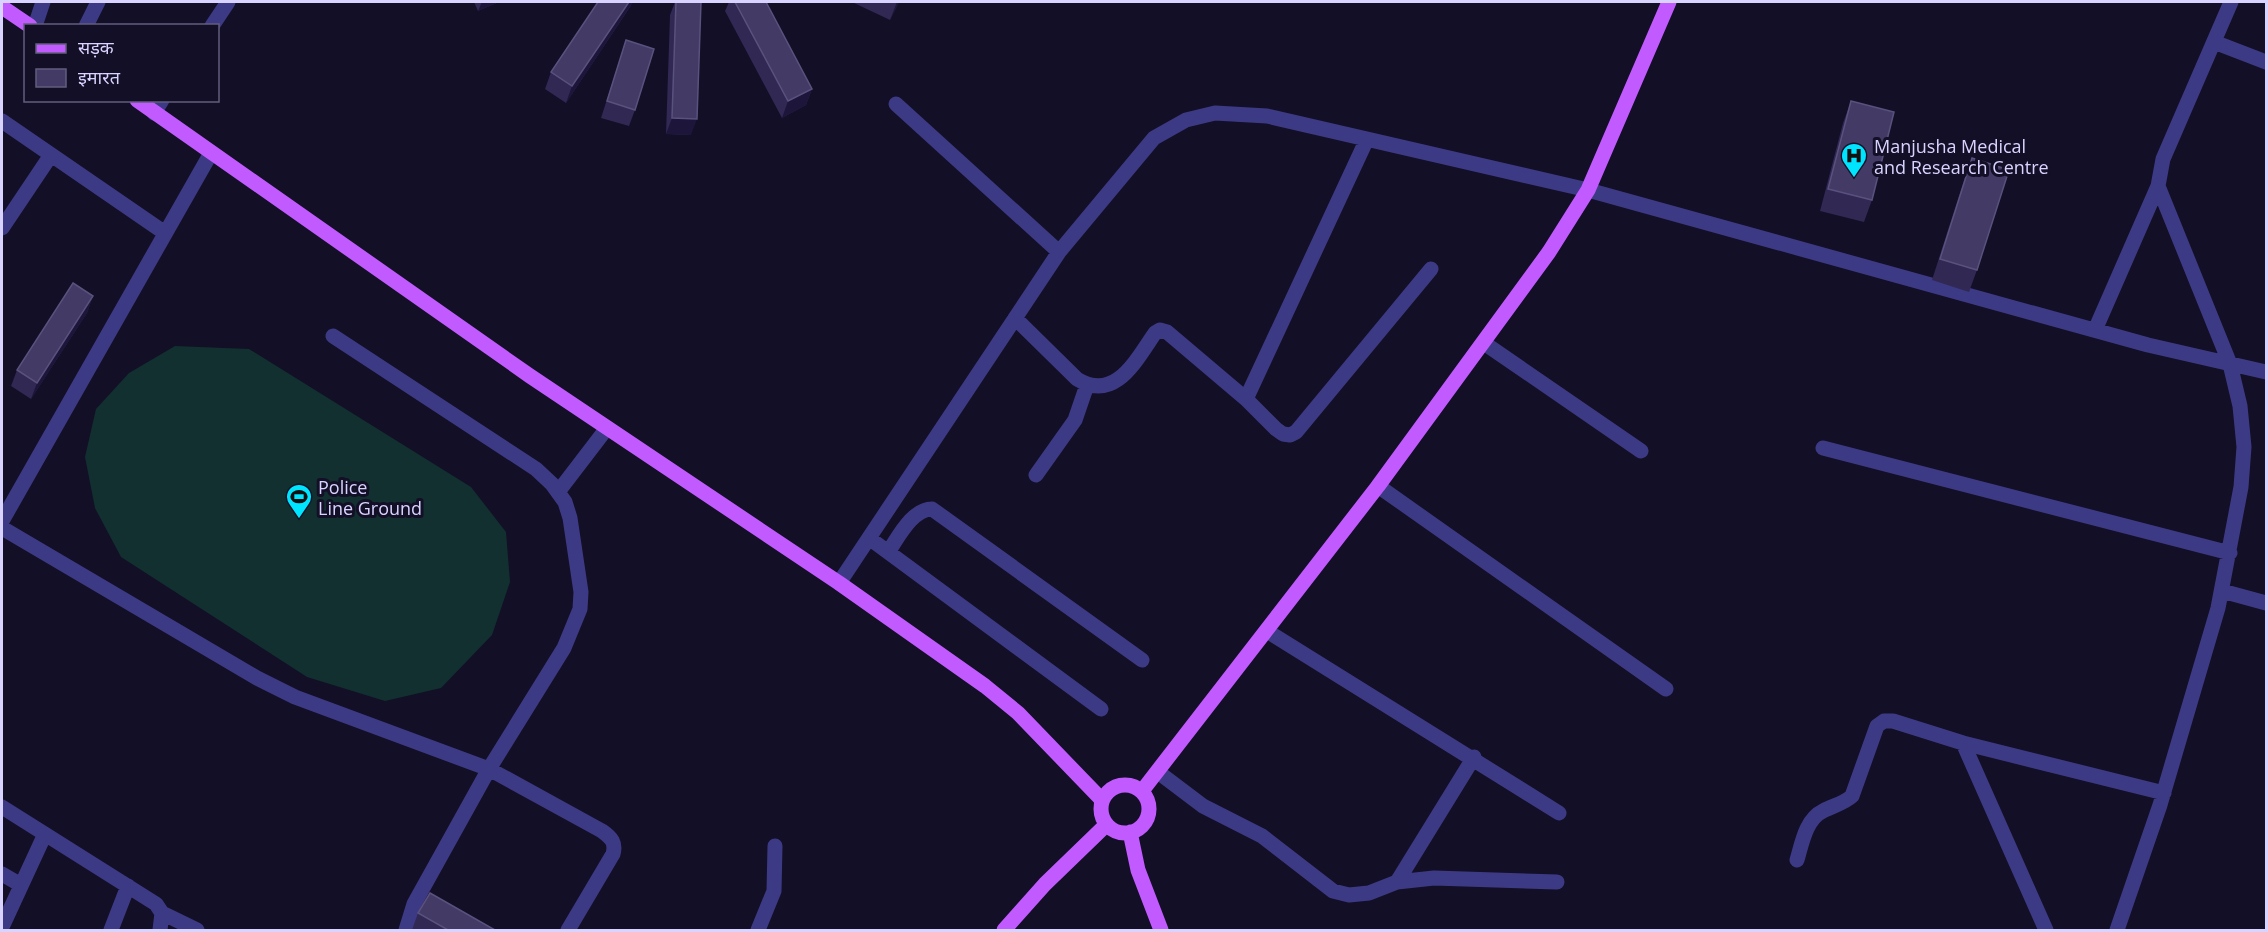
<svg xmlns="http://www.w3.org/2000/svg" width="2268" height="932" viewBox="0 0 2268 932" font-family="'Open Sans','Noto Sans Devanagari',sans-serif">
  <rect width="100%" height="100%" fill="#130f26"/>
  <path fill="#12302f" d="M175,346L249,349L471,487L506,532L510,582L492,635L441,688L385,701L307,677L121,557L95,508L85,457L96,409L129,373Z"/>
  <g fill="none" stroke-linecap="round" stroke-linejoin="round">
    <path stroke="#3d3a85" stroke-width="15" d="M35,26L43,2
      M86,26L98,2
      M212,26L228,2
      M2214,42L2266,62
      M896,104L1059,252
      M154,113L162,100
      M2,121L165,233
      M2,228L51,155
      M1015,318L1077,379C1115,403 1136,360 1155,333L1160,330L1167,332L1246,399L1276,429L1283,434L1290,435L1296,432L1431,269
      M2095,330L2158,186
      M333,336L536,469L552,484L565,502L570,518L581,592L580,609L564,648L489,769L414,904L406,930
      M1484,343L1641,451
      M1246,399L1367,139
      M1823,448L2230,553
      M1036,475L1075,420L1087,385
      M1378,486L1666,689
      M558,492L607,428
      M2,521L211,153
      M2,528L257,678L295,697L489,769L602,831C612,838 616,843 613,854L568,930
      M869,538L1101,709
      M888,552C898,538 912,509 932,509L1142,660
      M839,583L1059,252L1154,138L1186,120L1215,113L1267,116L1588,190L2148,345L2266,372
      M2222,591L2266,603
      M1267,631L1559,813
      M1963,743L2046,930
      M1158,772L1203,806L1262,836L1333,891L1349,895L1369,893L1397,882L1434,878L1557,882
      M2,807L156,904L162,913L160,930
      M1797,860C1802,843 1806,819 1823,811C1834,805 1843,804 1852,796L1877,726L1884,721H1893L1963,743L2164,793
      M2,874L21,885
      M1397,882L1474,757
      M162,913L197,930
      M2,927L45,834
      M111,930L128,886
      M758,930L774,891L775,846
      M2117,930L2160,805L2218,608L2241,487L2244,447L2240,406L2230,364L2158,186L2163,159L2231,2"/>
    <path stroke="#c25bff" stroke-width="15" d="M2,7L30,26
      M137,100L530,376L839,583L985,686L1018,713L1102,800
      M1101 809a24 24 0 1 1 48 0a24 24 0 1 1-48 0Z
      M1142,791L1378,486L1549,252L1588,190L1669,2
      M1130,832L1138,870L1161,930
      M1004,930L1045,884L1106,825"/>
  </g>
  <path fill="#312854" d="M474,2H499L478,11Z
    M675,2H701L691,135L666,134L670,15Z
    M729,2H766L812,89L806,105L782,118L725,11Z
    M852,2H899L890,20Z
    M632,4L566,103L545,89L551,72Z
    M626,40L635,110L629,126L601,118Z
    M1851,101L1872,200L1864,222L1820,211L1843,123Z
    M1972,158L1977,270L1969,292L1932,280L1964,180Z
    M93,296L87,313L31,399L11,386L17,370Z
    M418,913L495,930H412Z"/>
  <path fill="#1d163a" d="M482,2H499L478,11Z
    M629,2H633L566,103L572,86Z
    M897,2H899L890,20Z
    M812,89L806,105L782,118L788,101Z
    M672,118L697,119L691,135L666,134Z
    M93,296L87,313L31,399L37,383Z"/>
  <path fill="#433a66" stroke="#5a527e" stroke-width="1.5" d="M598,2H629L572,86L551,72Z
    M676,2H701L697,119L672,118Z
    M735,2H766L812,89L788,101Z
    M626,40L654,49L635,110L607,101Z
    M1851,101L1894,112L1872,200L1828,189Z
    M1972,158L2009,170L1977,270L1940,259Z
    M73,283L93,296L37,383L17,370Z
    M430,893L495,930H448L418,913Z"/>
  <defs>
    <symbol id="hospital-pin" viewBox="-11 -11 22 30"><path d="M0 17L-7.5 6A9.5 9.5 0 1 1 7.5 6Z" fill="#00e5ff" stroke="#130f26"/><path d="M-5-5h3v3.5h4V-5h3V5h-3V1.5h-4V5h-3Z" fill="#111"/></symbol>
    <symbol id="stadium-pin" viewBox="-11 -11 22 30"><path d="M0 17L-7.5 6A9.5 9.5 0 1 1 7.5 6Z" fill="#00e5ff" stroke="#130f26"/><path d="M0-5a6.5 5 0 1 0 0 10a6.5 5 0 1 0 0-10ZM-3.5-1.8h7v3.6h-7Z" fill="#111"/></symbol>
  </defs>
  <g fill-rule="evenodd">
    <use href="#hospital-pin" x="1839" y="141" width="30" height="40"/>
    <use href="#stadium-pin" x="284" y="482" width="30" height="40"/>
  </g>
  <g text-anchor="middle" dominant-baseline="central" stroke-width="6" stroke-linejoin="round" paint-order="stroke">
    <g font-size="18" fill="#d9d4ff" stroke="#130f26" text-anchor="start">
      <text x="1874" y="146">Manjusha Medical<tspan x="1874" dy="21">and Research Centre</tspan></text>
      <text x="318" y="487">Police<tspan x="318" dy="21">Line Ground</tspan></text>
    </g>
  </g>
  <rect width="2268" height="932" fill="none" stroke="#d9d4ff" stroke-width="6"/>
  <rect x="24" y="24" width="195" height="78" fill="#130f26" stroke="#625e7d" stroke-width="1.5"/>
  <rect x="36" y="44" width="30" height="9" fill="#c25bff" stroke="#625e7d" stroke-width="1.5"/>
  <text x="78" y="54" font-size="18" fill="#d9d4ff">सड़क</text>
  <rect x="36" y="69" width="30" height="18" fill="#433a66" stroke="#625e7d" stroke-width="1.5"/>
  <text x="78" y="84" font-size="18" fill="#d9d4ff">इमारत</text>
</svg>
